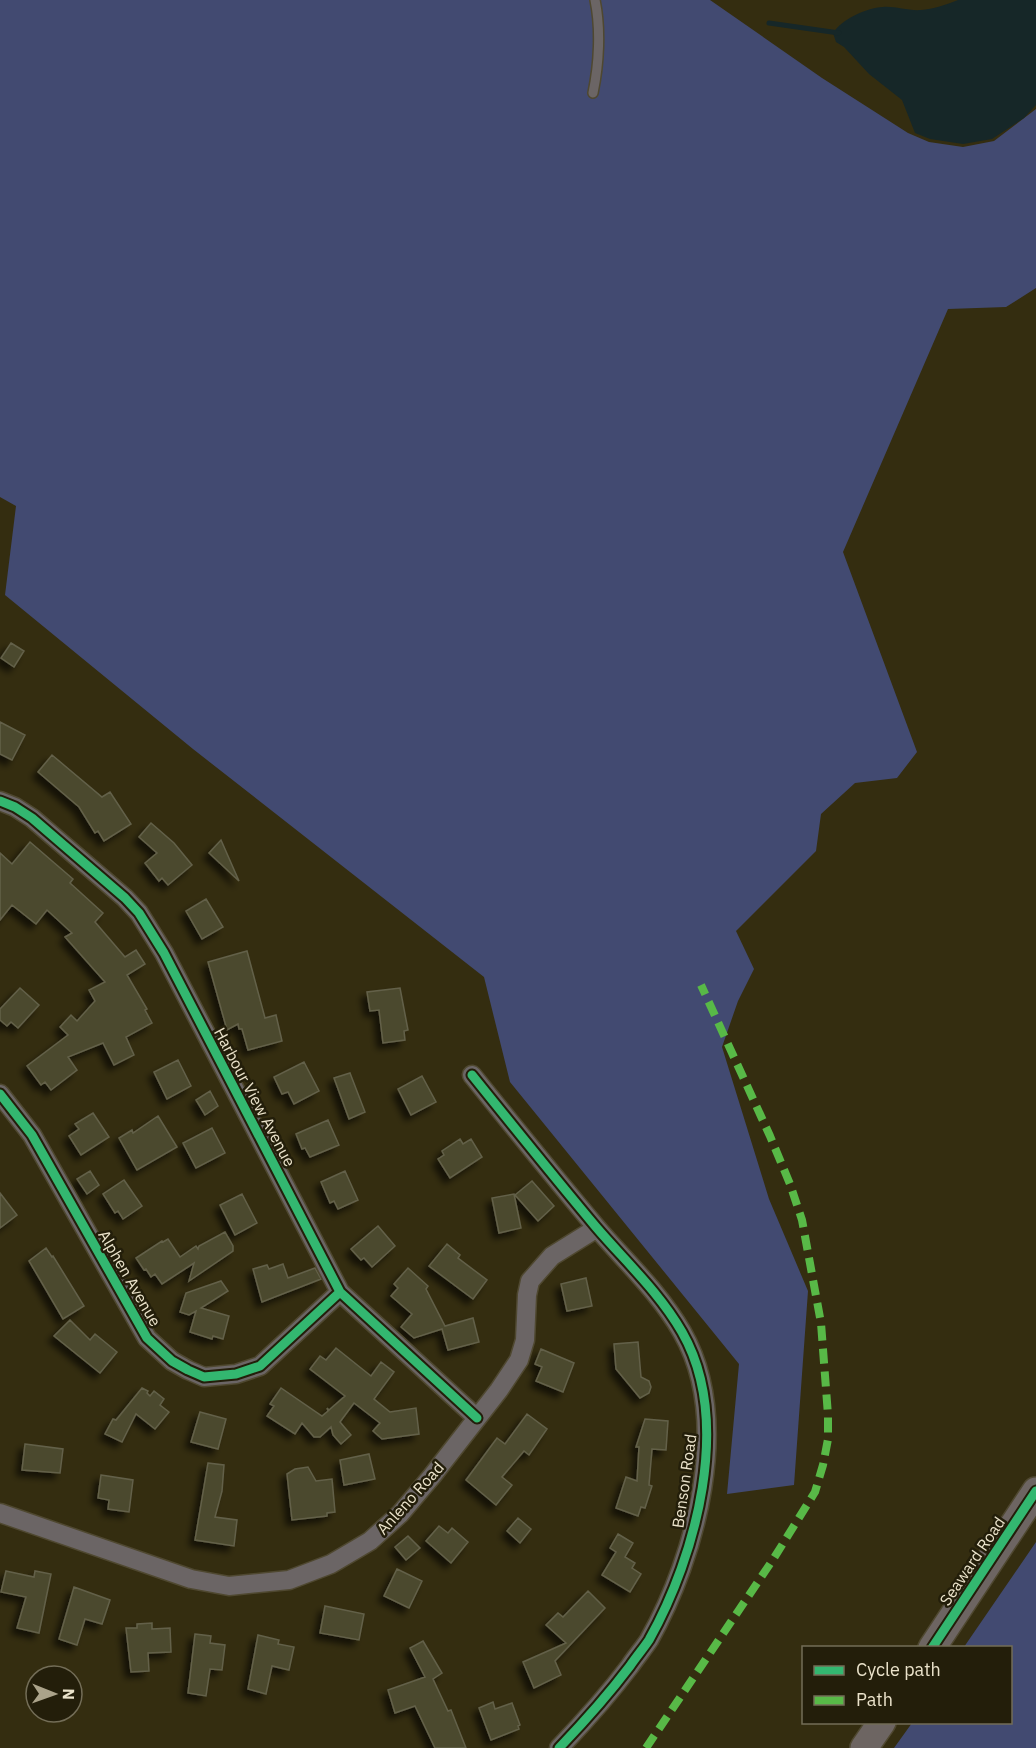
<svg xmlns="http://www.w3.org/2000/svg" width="1036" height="1748" viewBox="0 0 1036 1748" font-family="'IBM Plex Sans',sans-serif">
  <defs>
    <filter id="shadow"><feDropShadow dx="-5.5" dy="5.5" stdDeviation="3" flood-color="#0009"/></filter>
  </defs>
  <rect width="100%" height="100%" fill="#342d10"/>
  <path fill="#424a71" d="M0,0H710L822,78L908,133L929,142L963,147L994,141L1036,109V288L1006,307L948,309L843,552L917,752L897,778L855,783L821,814L816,851L736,931L754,969L738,1001L722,1047L769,1199L808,1291L794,1485L727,1494L739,1364L510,1082L484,977L193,749L5,595L16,506L0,497Z
    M1036,1542V1748H894L912,1723L1010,1722V1648L964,1647Z"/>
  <path fill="#162728" d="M958,0H1036V105L1024,118L992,139L963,144L930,139L915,133L902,100L869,74L844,47L836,42L833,33C842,19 866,8 883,7C895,6 908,11 921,10C933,9 946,5 958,0Z"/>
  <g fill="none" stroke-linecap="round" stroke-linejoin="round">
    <path stroke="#162728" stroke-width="5" d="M769,23L839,33"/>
  </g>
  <path fill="#4c4a2d" stroke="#63614a" stroke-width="1.5" filter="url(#shadow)" d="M11,643L24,651L14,667L1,658Z
    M0,722L25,735L12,760L0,754Z
    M52,755L102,797L110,792L131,824L104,841L98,831L95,833L79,807L38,772Z
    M151,823L174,843L192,865L168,885L162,878L159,881L145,863L157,853L139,837Z
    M221,840L239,881L209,853Z
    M30,842L73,879L70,883L103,913L95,922L125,957L136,950L145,964L127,975L147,1009L145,1010L152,1023L126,1037L134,1055L114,1065L103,1043L68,1057L77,1070L51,1090L45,1082L41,1085L27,1066L68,1035L60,1027L71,1015L77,1021L95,1001L89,990L105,982L65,937L72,933L47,910L36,924L12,905L0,920V853L12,864Z
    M206,899L223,927L202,939L186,911Z
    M247,951L265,1018L276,1015L282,1041L248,1050L242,1029H239L238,1024L227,1030L208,962Z
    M20,988L39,1005L18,1028L11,1022L7,1026L0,1020V1009Z
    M400,988L408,1030L404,1031L405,1040L383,1043L379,1010L370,1011L367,992Z
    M178,1060L191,1086L167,1099L154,1072Z
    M304,1062L319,1091L294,1104L288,1092L282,1094L274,1077Z
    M350,1073L365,1112L349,1119L334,1078Z
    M422,1076L436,1102L411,1115L398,1089Z
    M210,1091L218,1106L205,1115L196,1100Z
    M93,1113L109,1137L81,1155L69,1136L79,1129L75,1124Z
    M158,1116L177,1147L137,1170L119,1138L132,1130L133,1133Z
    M328,1120L339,1145L310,1157L305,1148L302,1149L296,1134Z
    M212,1128L225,1153L196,1168L183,1143Z
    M460,1139L463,1144L471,1139L482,1157L450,1178L438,1159L444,1155L442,1151Z
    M90,1171L99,1185L87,1194L77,1179Z
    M345,1171L358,1200L338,1209L334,1201L330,1203L321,1182Z
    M124,1180L142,1206L123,1219L118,1211L115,1213L103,1194Z
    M532,1181L554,1206L538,1221L515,1195Z
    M0,1193L17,1215L0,1228Z
    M242,1194L257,1223L235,1235L220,1205Z
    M514,1194L521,1228L499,1233L492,1198Z
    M378,1226L395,1246L372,1267L364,1258L361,1260L351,1249Z
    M225,1232L233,1246V1251L189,1281L194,1263L162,1284L155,1274L151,1277L146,1269L144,1270L136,1258L162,1241L163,1242L168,1239L180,1257L196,1246L198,1249L199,1246Z
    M447,1244L460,1255L458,1258L487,1280L473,1299L429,1266Z
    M46,1248L52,1257L53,1256L84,1306L63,1319L29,1261Z
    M283,1264L288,1278L315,1268L321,1279L262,1302L253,1269L267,1265L269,1269Z
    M408,1268L428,1286L426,1289L445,1326L473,1318L479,1342L448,1350L442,1329L414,1338L401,1327L412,1314L391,1296L398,1288L394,1284Z
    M586,1278L592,1306L567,1311L561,1284Z
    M221,1281L228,1291L201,1308L229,1316L223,1339L213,1336L212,1339L190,1332L196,1311L189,1315L180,1312L186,1293Z
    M70,1320L90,1340L95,1334L117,1352L100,1373L54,1336Z
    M638,1342L641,1377L649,1381L651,1387L649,1393L640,1398L616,1369L614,1344Z
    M336,1348L371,1376L381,1362L394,1372L374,1399L390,1412L416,1408L419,1434L382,1439L373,1431L380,1423L354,1403L340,1422L351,1435L341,1444L333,1435L331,1427L320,1437H314L302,1423L295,1434L267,1416L274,1406L270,1404L281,1388L322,1416L328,1411L327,1408L329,1410L345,1396L310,1369L320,1356L326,1360Z
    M541,1349L574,1363L563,1392L536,1381L542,1367L535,1364Z
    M142,1388L148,1391L147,1393L150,1396L154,1391L164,1399L160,1405L169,1412L155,1429L136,1414L122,1442L105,1434L113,1419L116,1420Z
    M200,1412L226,1419L218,1449L191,1442Z
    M527,1414L547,1429L529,1455L524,1451L502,1477L512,1485L496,1505L466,1480L497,1438L505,1444Z
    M645,1419L668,1421L666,1450L652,1449L649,1485L652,1486L645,1508L641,1507L638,1516L616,1508L626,1477L637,1481L639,1447H636Z
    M25,1444L63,1449L60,1473L22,1470Z
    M369,1454L375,1479L344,1485L340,1460Z
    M208,1463L224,1465L222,1491L215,1517L237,1520L234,1546L195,1540Z
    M308,1467L316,1481L332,1479L335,1512L327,1513V1516L292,1520L287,1474L295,1469Z
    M101,1475L133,1480L129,1512L108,1509L109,1500L98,1498Z
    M518,1518L531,1529L520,1543L507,1531Z
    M439,1526L448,1533L452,1528L468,1542L451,1563L426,1541Z
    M618,1534L633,1543L625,1557L635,1563L632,1568L641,1574L630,1592L602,1575L616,1552L610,1548Z
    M408,1536L420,1548L406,1560L395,1547Z
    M397,1569L422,1581L409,1608L384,1596Z
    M6,1571L34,1577L35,1571L51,1574L39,1633L17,1628L26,1597L1,1592Z
    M74,1587L110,1600L102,1624L85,1619L77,1645L59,1639Z
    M588,1591L605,1608L555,1661L561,1675L534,1688L523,1662L566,1643L546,1625L558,1613L563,1617Z
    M325,1606L364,1614L359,1640L320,1633Z
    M152,1623V1629L170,1628L171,1652L148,1653L149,1671L131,1672L126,1628H137V1624Z
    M195,1634L211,1636L210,1643L225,1645L222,1670L210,1669L206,1696L188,1693Z
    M258,1635L279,1640L278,1644L294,1647L289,1670L272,1666L266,1694L248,1689Z
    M423,1641L442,1673L433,1679L448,1711L451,1710L466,1748H435L415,1706L395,1713L388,1690L425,1677L410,1648Z
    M493,1702L495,1709L512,1703L520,1725L518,1726L519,1729L491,1740L479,1708Z"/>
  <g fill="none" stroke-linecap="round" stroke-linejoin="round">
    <defs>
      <path id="lane" d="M593,93C599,64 601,29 595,0"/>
      <path id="street" d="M0,801L15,807L32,818L125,898L139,913L164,953L340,1292L477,1418
        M472,1075C513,1126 554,1177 596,1227C625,1261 659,1292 682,1332C733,1421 696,1556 649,1640C643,1649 636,1657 630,1666C608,1695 584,1722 559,1748
        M0,1094L32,1135L147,1338L172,1361L188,1370L204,1377L236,1374L260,1366L340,1292
        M0,1513L191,1579L229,1586L289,1580L331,1564L370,1541L400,1514L432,1476L499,1390L519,1360L525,1340L527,1295L530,1281L552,1256L597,1228"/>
      <path id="secondary" d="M932,1648L1036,1491
        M864,1748L882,1722"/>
    </defs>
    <use href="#lane" stroke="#4f4830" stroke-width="12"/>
    <use href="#street" stroke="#4f4830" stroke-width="21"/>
    <use href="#secondary" stroke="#4f4830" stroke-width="30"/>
    <use href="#lane" stroke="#6b6565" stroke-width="9"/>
    <use href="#street" stroke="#6b6565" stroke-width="18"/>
    <use href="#secondary" stroke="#6d6562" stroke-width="27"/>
    <path stroke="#58b947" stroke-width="8" stroke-dasharray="15 8" stroke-linecap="butt" d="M646,1748L774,1558L815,1492L823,1465L828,1439V1415L821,1323L802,1220L790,1184L770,1136L701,985"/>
    <defs>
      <path id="cycleway" d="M0,801L15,807L32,818L125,898L139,913L164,953L340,1292L477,1418
        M472,1075C513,1126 554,1177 596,1227C625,1261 659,1292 682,1332C733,1421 696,1556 649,1640C643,1649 636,1657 630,1666C608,1695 584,1722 559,1748
        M0,1094L32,1135L147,1338L172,1361L188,1370L204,1377L236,1374L260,1366L340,1292
        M932,1648L1036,1491"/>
    </defs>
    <use href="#cycleway" stroke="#231e0a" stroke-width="13"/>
    <use href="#cycleway" stroke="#33b770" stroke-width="9"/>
  </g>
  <g text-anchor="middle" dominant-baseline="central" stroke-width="5" stroke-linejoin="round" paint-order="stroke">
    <g font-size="16" fill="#ebe3cb" stroke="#231e0a">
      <text transform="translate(255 1097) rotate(62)">Harbour View Avenue</text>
      <text transform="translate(130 1278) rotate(60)">Alphen Avenue</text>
      <text transform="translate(684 1481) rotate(-82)">Benson Road</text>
      <text transform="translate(410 1498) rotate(-48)">Anleno Road</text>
      <text transform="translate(972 1561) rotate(-56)">Seaward Road</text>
    </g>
  </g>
  <rect x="802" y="1646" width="210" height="78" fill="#231e0a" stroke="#736d57" stroke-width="1.5"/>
  <rect x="814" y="1666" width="30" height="9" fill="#33b770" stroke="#736d57" stroke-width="1.5"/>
  <text x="856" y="1676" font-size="18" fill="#ebe3cb">Cycle path</text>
  <rect x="814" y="1696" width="30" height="9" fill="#58b947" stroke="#736d57" stroke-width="1.5"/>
  <text x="856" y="1706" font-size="18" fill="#ebe3cb">Path</text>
  <g transform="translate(54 1694) rotate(91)"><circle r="28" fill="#231e0a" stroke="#736d57" stroke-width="1.5"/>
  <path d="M0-4.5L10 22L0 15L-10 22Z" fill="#aba38a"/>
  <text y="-9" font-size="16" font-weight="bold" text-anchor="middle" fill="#ebe3cb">N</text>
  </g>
</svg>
